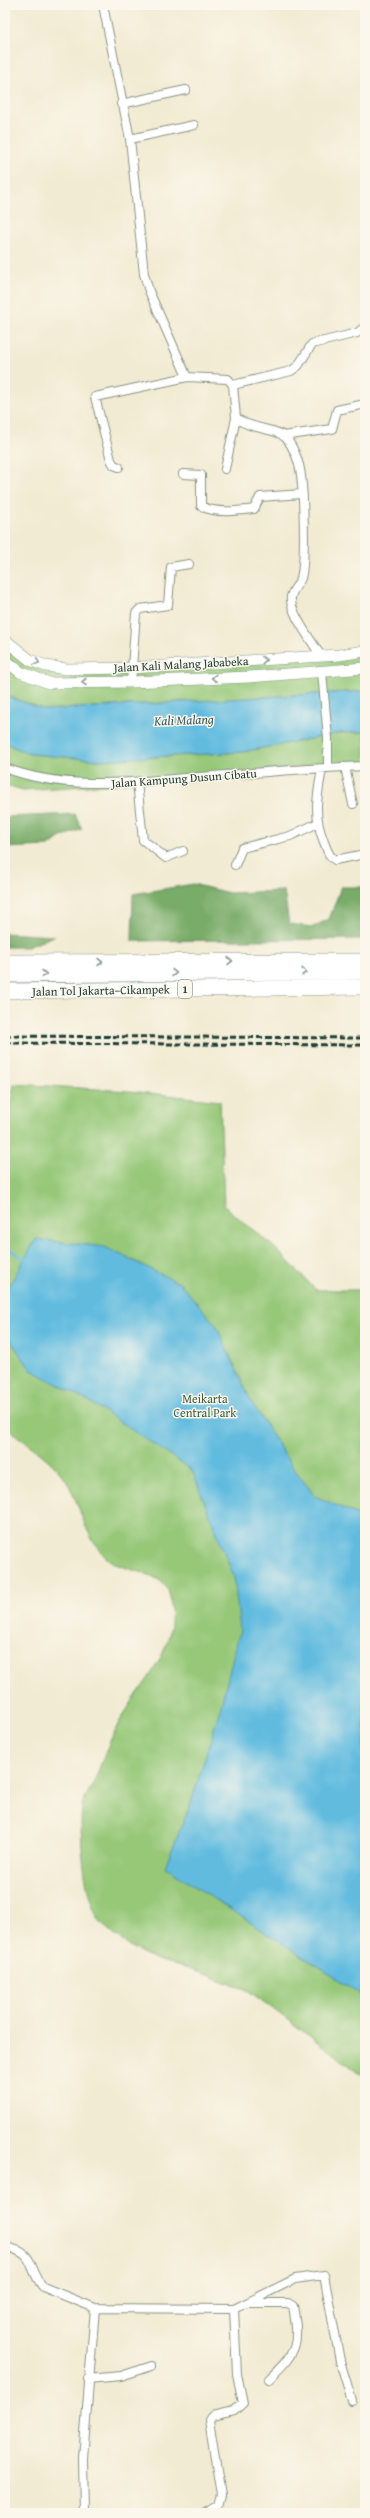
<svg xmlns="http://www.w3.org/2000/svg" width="370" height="2518" viewBox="0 0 370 2518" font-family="'Gentium Book Plus',serif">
  <rect width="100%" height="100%" fill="#fbf7ec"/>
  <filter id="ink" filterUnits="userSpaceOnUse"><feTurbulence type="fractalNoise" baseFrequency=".025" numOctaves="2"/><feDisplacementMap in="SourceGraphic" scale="8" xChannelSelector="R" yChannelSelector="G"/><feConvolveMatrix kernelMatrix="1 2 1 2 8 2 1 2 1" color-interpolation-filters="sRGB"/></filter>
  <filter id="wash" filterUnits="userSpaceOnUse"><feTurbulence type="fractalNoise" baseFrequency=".012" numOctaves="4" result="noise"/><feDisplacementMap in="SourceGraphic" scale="16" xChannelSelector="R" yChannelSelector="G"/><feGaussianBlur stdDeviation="0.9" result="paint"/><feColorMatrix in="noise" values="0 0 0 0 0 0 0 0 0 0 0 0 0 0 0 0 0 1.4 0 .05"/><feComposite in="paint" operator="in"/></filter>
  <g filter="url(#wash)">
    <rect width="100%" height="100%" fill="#f2ebd3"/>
    <path fill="#96c878" stroke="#5a8256" d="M5,639L30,660L66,669L365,651V691L45,710L5,695Z
      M365,732V761L134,783L23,790L5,785V743L30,754L99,760L243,752L341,733Z
      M14,1084L129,1091L220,1101L224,1206L275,1248L316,1290H365V2077L246,1989C229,1985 216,1978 200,1972C184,1965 167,1964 152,1958C135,1951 114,1937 102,1923C84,1905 79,1833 82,1808C83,1800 89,1791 93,1784C102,1763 109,1740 120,1721C145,1677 179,1652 170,1597C165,1569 126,1574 108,1559C80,1535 82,1496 58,1470C44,1454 21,1440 5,1426V1140Z"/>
    <path fill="#78ac68" stroke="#4c744e" d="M75,814L82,829L59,838L49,846L5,848V817Z
      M193,884L229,893L284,891L289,924L313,927L329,919L341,887H365V939L132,941L133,894Z
      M5,933L54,936L28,947H5Z"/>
    <path fill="#61bbdf" stroke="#407c8a" d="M365,691V732L341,733L243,752L99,760L30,754L5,743V695L45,710Z
      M36,1239L105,1247L181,1284L216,1325L251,1401L291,1465L315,1496L356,1514H365V1997L165,1867L190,1806L220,1709L240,1630L234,1577L192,1470L90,1402L31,1370L5,1333V1293Z"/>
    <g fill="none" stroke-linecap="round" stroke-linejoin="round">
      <path stroke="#61bbdf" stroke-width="3" d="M5,1247L25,1259"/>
    </g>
  </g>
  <g filter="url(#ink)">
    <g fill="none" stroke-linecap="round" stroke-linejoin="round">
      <defs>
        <path id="street" d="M103,5L130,139L144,274L149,291L187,377L228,379L233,385L236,418C252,430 274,428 284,436C291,443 297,456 299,465C304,484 306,559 301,578C299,584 292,590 291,597C289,612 313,643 321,656
          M121,104L186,90
          M130,139L194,125
          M233,385L291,371L298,366L312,344L357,333L365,327
          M283,436L332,429L337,410L365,404
          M119,467L114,465L111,460L95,397L187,377
          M225,469L236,418
          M183,474L201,475V506C216,514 238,511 254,509L260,497L302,494
          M322,672L328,738V767
          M131,682L136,613L140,609L168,605L171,567L189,564
          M345,767L353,804
          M5,768C62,790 126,783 186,778C246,774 305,768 365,766
          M322,769C317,797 313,815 324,842C327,849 328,856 335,860L365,854
          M137,782L143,840L166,858L183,851
          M235,865L242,848L290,836L316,824
          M5,2247C37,2253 26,2265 43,2287L95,2308L83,2458L84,2513
          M250,2303H288L293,2306C300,2345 297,2352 269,2379
          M95,2308L234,2309L295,2279L324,2275L340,2361L352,2401
          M88,2379L121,2376L152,2366
          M206,2513L218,2506L221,2495L209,2420L212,2416L234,2411L243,2403L237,2374L234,2309"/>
        <path id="secondary" d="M5,640L30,660L46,666L66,669L132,668L339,655L365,651
          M5,660L20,672L49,683L131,682L249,677L365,668"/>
        <path id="highway" d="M5,962L365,961
          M5,975L365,972
          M5,991L365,987"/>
      </defs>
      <use href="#street" stroke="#889484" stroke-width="10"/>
      <use href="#secondary" stroke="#889484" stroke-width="12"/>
      <use href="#highway" stroke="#889484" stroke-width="16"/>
      <use href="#street" stroke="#fff" stroke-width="8"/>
      <use href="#secondary" stroke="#fff" stroke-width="11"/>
      <use href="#highway" stroke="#fff" stroke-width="15"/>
      <path stroke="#1f3d34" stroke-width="3" stroke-dasharray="6 3" stroke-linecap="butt" d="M5,1036L365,1038
        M5,1043L365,1045"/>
    </g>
    <defs><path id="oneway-chevron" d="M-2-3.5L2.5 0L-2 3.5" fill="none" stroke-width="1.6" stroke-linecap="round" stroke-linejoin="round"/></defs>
    <g stroke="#8f9e9a">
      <use href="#oneway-chevron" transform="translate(264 660) rotate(-4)"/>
      <use href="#oneway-chevron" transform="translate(37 662) rotate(23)"/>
      <use href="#oneway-chevron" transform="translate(214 678) rotate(177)"/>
      <use href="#oneway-chevron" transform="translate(84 682) rotate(180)"/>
      <use href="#oneway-chevron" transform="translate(230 961)"/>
      <use href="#oneway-chevron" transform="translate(100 962)"/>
      <use href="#oneway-chevron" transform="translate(304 972)"/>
      <use href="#oneway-chevron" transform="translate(174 973)"/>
      <use href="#oneway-chevron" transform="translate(44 974)"/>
    </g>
  </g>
  <g text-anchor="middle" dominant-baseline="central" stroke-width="3" stroke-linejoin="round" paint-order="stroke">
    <rect fill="#fbf7ec" stroke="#61756b" stroke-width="1" x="178" y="980" width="14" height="18" rx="3"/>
    <g font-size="11" font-weight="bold" fill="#1f3d34">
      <text x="185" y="989">1</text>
    </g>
    <g font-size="12" fill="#1f3d34" stroke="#fbf7ec">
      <text transform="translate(181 664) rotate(-3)">Jalan Kali Malang Jababeka</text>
      <text transform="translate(184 778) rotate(-4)">Jalan Kampung Dusun Cibatu</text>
      <text transform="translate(101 990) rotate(-1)">Jalan Tol Jakarta–Cikampek</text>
    </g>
    <g font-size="12" fill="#3d6045" stroke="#fbf7ec">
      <text x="205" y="1398">Meikarta<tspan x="205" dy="14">Central Park</tspan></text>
    </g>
    <g font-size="13" font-style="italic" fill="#305c5f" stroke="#fbf7ec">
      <text transform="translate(184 720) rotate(-2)">Kali Malang</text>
    </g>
  </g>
  <rect width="370" height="2518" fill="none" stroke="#fbf7ec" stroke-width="20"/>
</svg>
